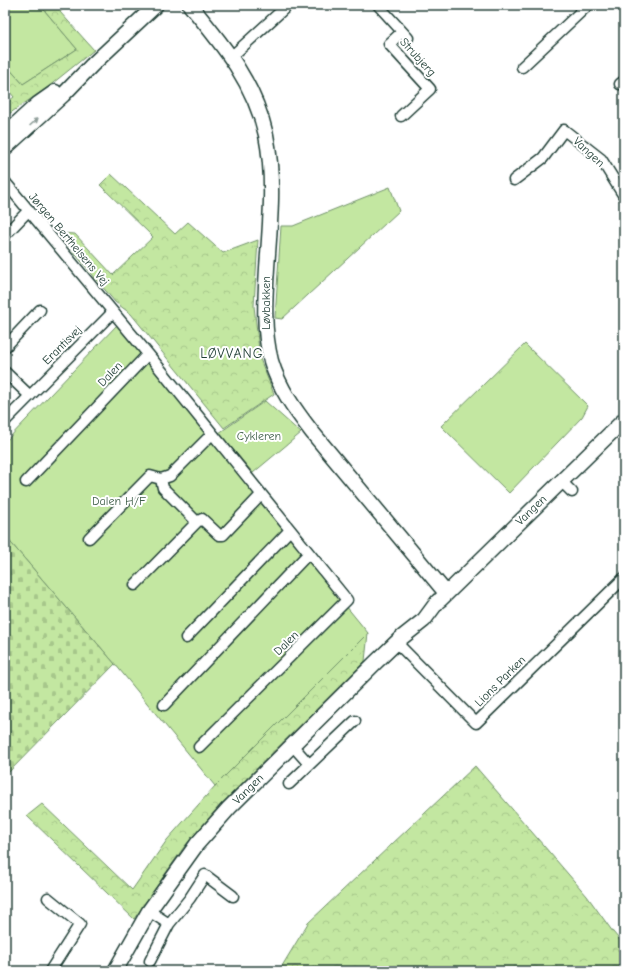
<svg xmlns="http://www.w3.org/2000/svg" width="629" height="976" viewBox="0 0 629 976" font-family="'Comic Neue',sans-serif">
  <defs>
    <pattern id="forest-crowns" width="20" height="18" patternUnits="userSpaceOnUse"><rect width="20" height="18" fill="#c3e7a1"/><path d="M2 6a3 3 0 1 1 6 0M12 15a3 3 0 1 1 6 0" fill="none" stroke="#a7c78b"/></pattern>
    <pattern id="cemetery-stones" width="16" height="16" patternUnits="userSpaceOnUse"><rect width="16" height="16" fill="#c3e7a1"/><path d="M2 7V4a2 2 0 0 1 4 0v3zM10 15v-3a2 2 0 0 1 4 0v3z" fill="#a7c78b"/></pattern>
  </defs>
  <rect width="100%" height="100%" fill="#fff"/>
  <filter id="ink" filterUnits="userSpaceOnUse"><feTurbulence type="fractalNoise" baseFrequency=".025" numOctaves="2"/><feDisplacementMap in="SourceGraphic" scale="8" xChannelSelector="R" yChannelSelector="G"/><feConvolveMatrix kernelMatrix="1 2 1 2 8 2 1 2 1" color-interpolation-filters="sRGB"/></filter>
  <g filter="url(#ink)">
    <path fill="#c3e7a1" stroke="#71926a" d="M5,5H40L77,49L23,84L5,64Z
      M390,187L399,211L282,319L275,318L281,226H293Z
      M117,325L368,633L215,786L115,664L5,536V442Z
      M525,344L588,406L582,417L509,493L441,426Z
      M265,401L301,433L253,473L219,433Z"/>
    <path fill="url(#forest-crowns)" stroke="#71926a" d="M40,5H68L60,12L94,50L48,87L6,116L5,104L14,97L5,86V64L23,84L77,49Z
      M111,174L175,234L188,222L223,253L258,240L254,306L260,359L274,394L224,428L131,314L115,302L58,233L75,234L113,275L153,237L100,185Z
      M368,633L365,661L220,805L184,847L134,919L27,816L42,804L132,890L167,840L215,786Z
      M475,766L587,896L613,932L624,945V971H279L308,923Z"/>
    <path fill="url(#cemetery-stones)" stroke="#71926a" d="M5,536L115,664L5,776Z"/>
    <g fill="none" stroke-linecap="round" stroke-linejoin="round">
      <defs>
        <path id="street" d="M378,5L408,38
          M231,57L288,5
          M522,67L588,5
          M620,84L624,81
          M401,116L430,89L389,44L402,32
          M514,180L543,158L564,130L601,159L624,196
          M5,182L148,354L347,600L199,747
          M5,235L29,210
          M5,347L40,310
          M5,372L30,396
          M5,421L113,312
          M161,479L170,476L212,434
          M561,481L572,492
          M26,482L148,354
          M89,538L150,476L161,479L163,488L197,522
          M135,585L197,522L202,519L219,535H223L261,495
          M186,638L290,530
          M396,642L476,723L624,578
          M164,705L309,553
          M292,745L309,764
          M289,784L355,721
          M48,898L80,924L50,971
          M149,911L169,924
          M150,961L169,924L190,898L205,875L233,896"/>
        <path id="secondary" d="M190,5C223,45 254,82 266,135C275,179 270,223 267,268C265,300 263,329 271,361C279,388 295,410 312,432L446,593
          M5,134L38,104L55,92
          M5,148L63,95L92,65L156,5
          M440,600L624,420
          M115,971L149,911L197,844L229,808L376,662L400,639L424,620L438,601"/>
      </defs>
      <use href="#street" stroke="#1f3d34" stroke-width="13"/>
      <use href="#secondary" stroke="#1f3d34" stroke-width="17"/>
      <use href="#street" stroke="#fff" stroke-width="10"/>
      <use href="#secondary" stroke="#fff" stroke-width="14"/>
    </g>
    <defs><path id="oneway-solid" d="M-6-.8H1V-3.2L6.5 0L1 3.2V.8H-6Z"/></defs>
    <use fill="#8f9e9a" href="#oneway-solid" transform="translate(34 122) rotate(-42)"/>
  </g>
  <g text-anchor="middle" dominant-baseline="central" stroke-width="4" stroke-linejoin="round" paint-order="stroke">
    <g font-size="12" fill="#1f3d34" stroke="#fff">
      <text transform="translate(418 57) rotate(48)">Strubjerg</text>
      <text transform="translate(589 152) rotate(43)">Vangen</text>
      <text transform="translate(69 239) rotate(50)">Jørgen Berthelsens Vej</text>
      <text transform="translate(266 303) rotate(-90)">Løvbakken</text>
      <text transform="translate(62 345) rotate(-45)">Erantisvej</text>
      <text transform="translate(110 374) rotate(-46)">Dalen</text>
      <text transform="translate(531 510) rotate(-44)">Vangen</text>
      <text transform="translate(286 643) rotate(-45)">Dalen</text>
      <text transform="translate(500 681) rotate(-45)">Lions Parken</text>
      <text transform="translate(248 789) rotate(-45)">Vangen</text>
    </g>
    <g font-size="12" fill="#405f4a" stroke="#fff">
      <text x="259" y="436">Cykleren</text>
      <text x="119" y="501">Dalen H/F</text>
    </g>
    <g font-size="14" letter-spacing="1" fill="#1f3d34" stroke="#fff">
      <text x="232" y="353">LØVVANG</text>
    </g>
  </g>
  <rect width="629" height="976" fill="none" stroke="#fff" stroke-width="20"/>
  <rect x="10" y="10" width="609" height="956" fill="none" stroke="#1f3d34" stroke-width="1.5" filter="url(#ink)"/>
</svg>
